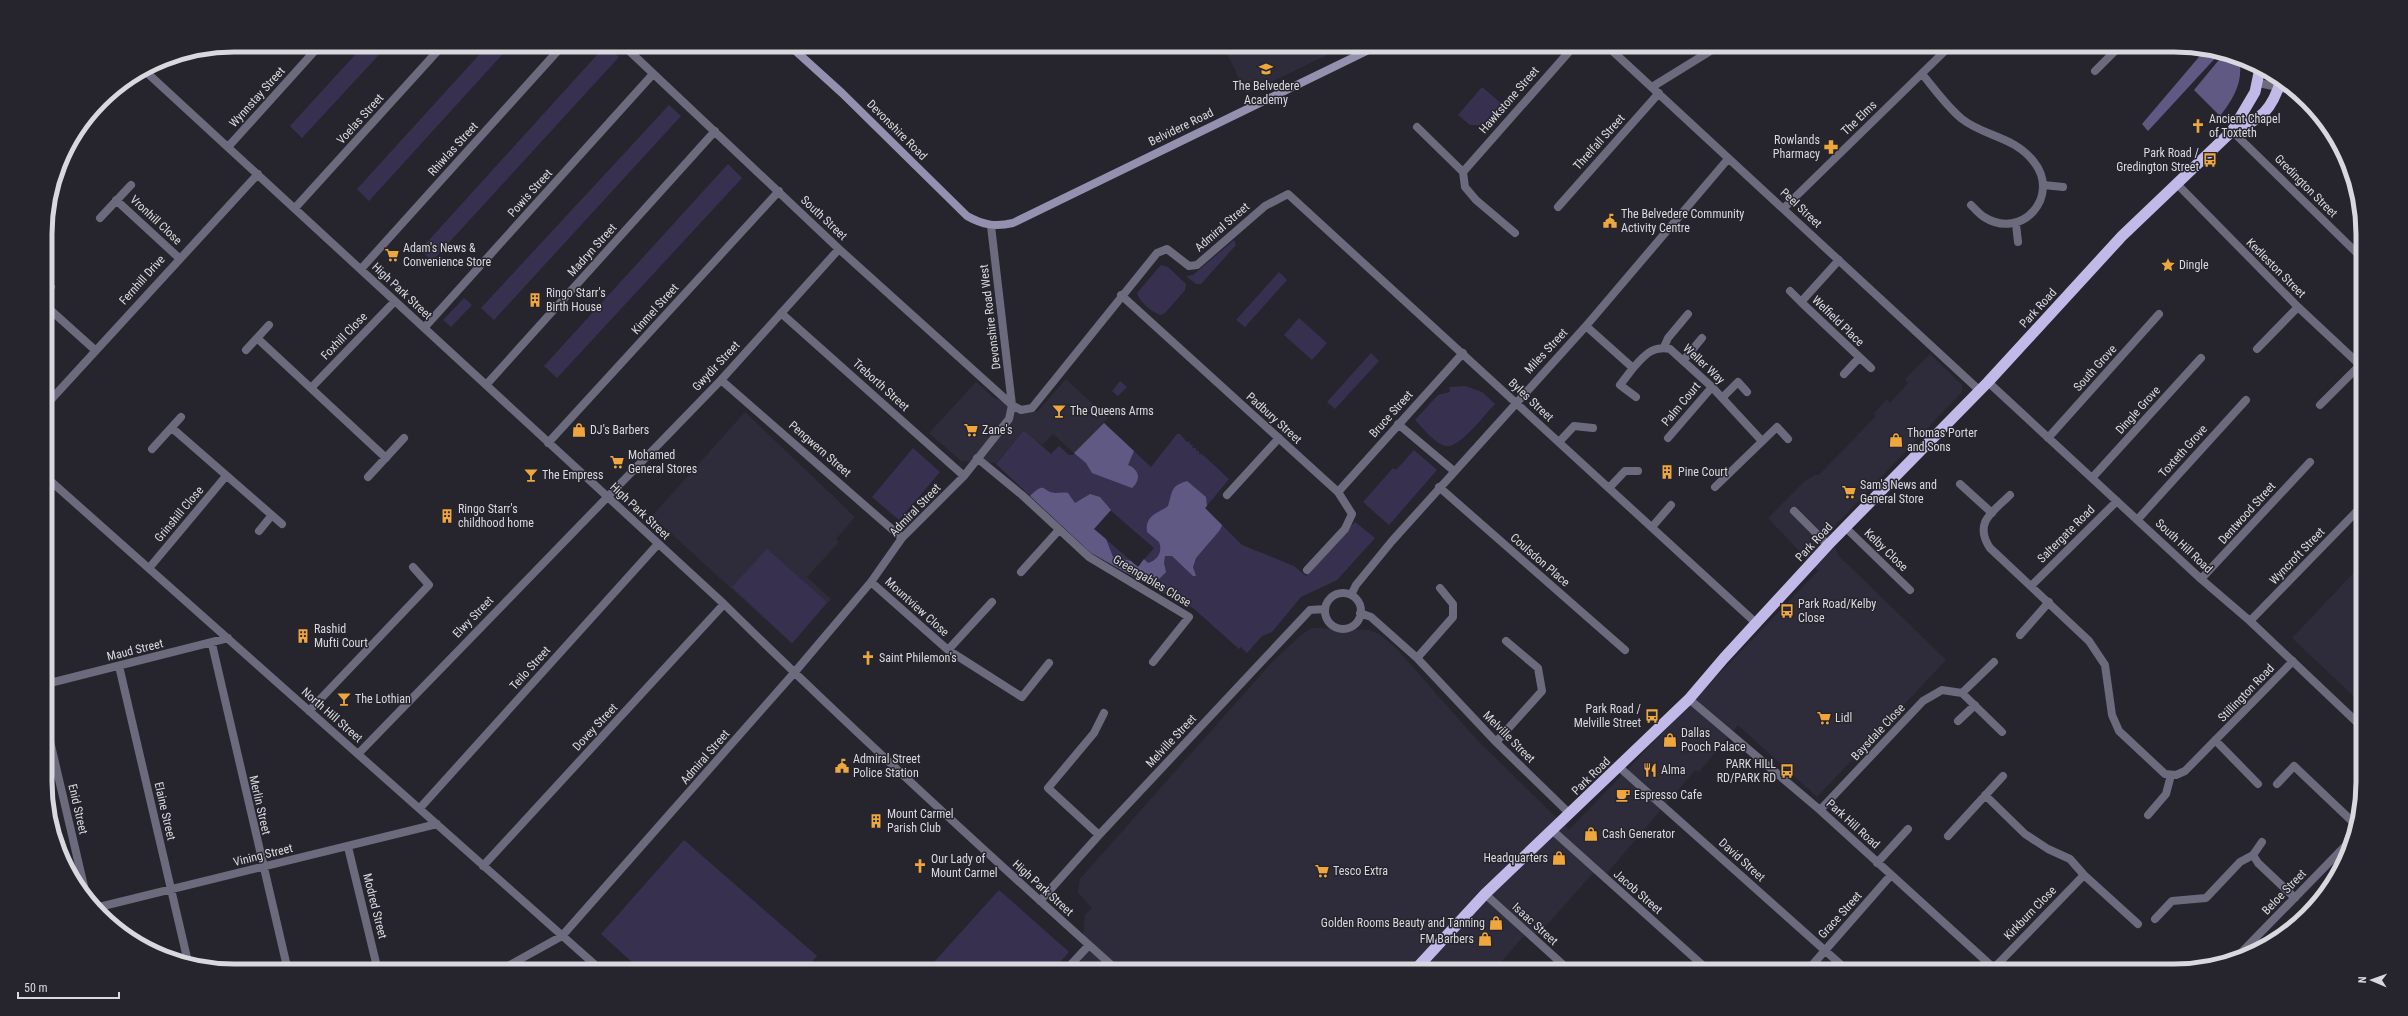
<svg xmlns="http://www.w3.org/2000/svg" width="2408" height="1016" viewBox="0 0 2408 1016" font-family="'Roboto Condensed',sans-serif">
  <rect width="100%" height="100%" fill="#26252d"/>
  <path fill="#2e2c3a" d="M1223,45H1348L1246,94Z
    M1930,354L1962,385V392L1829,532L1838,555L1946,660L1817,797L1738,725L1699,772L1695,770L1607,873L1592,874L1539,934L1523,937L1493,971H1072L1081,961L1085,915L1092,908L1078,893L1080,879L1272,662L1301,635L1312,628L1369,630L1379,634L1397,649L1477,740L1569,830L1818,571L1768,518L1805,481L1815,475H1819L1876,416L1874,413L1887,399L1890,403L1908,383L1905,379Z
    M1066,379L1108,418L1074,453L1053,434L1042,445L1024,430L996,463L961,461L929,433L976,382L994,398L1037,412Z
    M745,412L855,517L836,539L839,542L807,577L831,599L792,644L652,516Z
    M2362,564L2363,705L2292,638Z"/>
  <path fill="#37314f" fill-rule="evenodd" d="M364,45H388L302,138L290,126Z
    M488,45H511L369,201L357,189Z
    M606,45L619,57L432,261L420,250Z
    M1482,87L1502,104L1482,125H1470L1458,115Z
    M669,105L681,116L494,320L481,308Z
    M728,164L742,178L557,378L544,366Z
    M1234,240L1236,245L1201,284H1196L1186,276L1193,275Z
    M1161,265L1168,267L1186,284L1185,290L1165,313L1161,315C1152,313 1139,301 1137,293Z
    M1279,272L1287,280L1245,327L1236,320Z
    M464,298L472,305L451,327L443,320Z
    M1299,318L1327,343L1312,360L1284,335Z
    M1371,353L1379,361L1335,409L1327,402Z
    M1120,381L1127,387L1118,396L1112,391Z
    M1465,386L1482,392L1495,404C1486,413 1459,449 1446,446C1435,444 1423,428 1415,420L1438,395L1450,392L1449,387Z
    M1104,423L1151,467L1177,434H1180L1187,442H1190V445H1193L1192,448H1196V451H1199V454H1202L1229,479L1205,508L1242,545L1294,566L1306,576L1355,522L1375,538L1337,580L1301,597L1272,632L1262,636L1247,653L1241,647L1239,649L1192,607L1186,606L1091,553L996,464L1024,430L1051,454L1059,446L1069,455H1073ZM1110,510L1154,548L1138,567L1094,529Z
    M913,448L940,472L899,520L872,497Z
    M1414,450L1437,470L1389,525L1363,502L1393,468L1396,470Z
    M767,549L827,602L792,643L732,587Z
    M684,840L817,956L804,971H642L601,934Z
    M2343,864C2323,899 2305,923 2269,943Z
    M999,890L1069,952L1052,971H926Z"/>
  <path fill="#605984" d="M2204,51L2219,54L2148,131L2142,124Z
    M2223,55L2239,58C2244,81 2234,98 2220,116L2194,90Z
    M1104,423L1134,451L1128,465C1140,470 1141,480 1132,488L1092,473L1086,463L1074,453Z
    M1187,481L1206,497L1207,506L1205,508L1222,525L1220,530L1196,558L1193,567L1196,576H1193L1172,556H1165L1164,563L1166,572L1159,579L1149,576L1143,582L1091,553L1030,496C1046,480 1042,492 1055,493C1059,493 1063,492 1068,493L1075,503L1090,494L1100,497L1111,510L1094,529L1106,539L1113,557L1131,561L1138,567L1144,559L1148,563C1158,560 1163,551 1159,542L1147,532C1145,515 1157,514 1168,506C1173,491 1170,486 1187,481Z"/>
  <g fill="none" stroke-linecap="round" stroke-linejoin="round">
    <path stroke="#6c6a7d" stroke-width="8" d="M623,45L839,249L1012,405L1021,410L1032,408L1157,253L1167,249L1189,266L1197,265L1265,206L1288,194L1756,623
      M1606,45L1979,390
      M144,70L724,604C852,730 984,851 1118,971
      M2095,71L2121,45
      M1922,74C1934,88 1947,107 1962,119C1985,137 2014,136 2034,162C2061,196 2022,241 1984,217C1979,214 1975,209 1971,205
      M2259,83L2295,91
      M1652,87L1720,45
      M1417,127L1463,172
      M2232,131L2362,258
      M228,147L320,45
      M1463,172L1575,45
      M1463,172L1465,187L1476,200L1515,233
      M2177,184L2298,307L2360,365
      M2044,185L2063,187
      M116,200L179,258
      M1558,207L1659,93
      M295,208L443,45
      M1784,208L1951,45
      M100,218L131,185
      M2016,224L2018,242
      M1839,260L1801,302L1871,368
      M361,269L563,45
      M1790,291L1801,302
      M46,294L51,287
      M1121,295L1338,492L1352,514L1345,529L1307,570
      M46,306L95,350
      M781,313L964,476
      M1586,326L1633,368C1644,356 1652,345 1670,349L1712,387L1761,440
      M424,328L653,74
      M257,338L386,458
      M1664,347L1668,338L1688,314
      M2257,349L2298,307
      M246,350L269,325
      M1683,361L1702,338
      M1633,368L1620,385L1636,397
      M1844,374L1859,358
      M721,380L902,538
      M1988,382L2201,579L2250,621L2363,728
      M486,385L715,131
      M311,388L395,301
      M1722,398L1738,382L1747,392
      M46,405L258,174
      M2320,405L2362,363
      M1398,424L1454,471
      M172,428L282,524
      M1668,438L1712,387
      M2048,438L2159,314
      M1559,442L1574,426L1593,428
      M548,443L779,191
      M152,449L181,417
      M977,458L1022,495L1089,557L1189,617L1153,662
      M46,477L602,971
      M368,477L404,438
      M2092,478L2201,358
      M1960,484L1992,513
      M1439,487L1625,650
      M1715,487L1777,427L1788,439
      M1609,488L1625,471H1638
      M1338,492L1463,353
      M1227,495L1279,438
      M2010,495C1993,512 1973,522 1990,548L2089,641L2105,665L2112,715L2119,731L2165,774L2176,775L2185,771L2293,661
      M1794,511L1828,545
      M2138,519L2246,400
      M1652,527L1671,505
      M1845,527L1910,590
      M259,531L272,515
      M150,567L226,476
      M1021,572L1058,531
      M2201,579L2310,462
      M871,582L948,650L1022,697L1049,663
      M2032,585L2117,501
      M1325 611a18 18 0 1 1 36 0a18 18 0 1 1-36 0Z
      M1351,595L1356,585L1392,541L1586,326L1728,159
      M1360,613L1371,617L1417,658L1496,742L1570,814
      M2250,621L2360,508
      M2020,635L2049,602
      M212,644L288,971
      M948,650L992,602
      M1417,658L1453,617V604L1440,588
      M119,666L188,962
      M46,684L228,638
      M1962,693L1994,662
      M1689,699L1820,810L1997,971
      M309,711L429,585L413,567
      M1958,721L1975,705
      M46,724L87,899
      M2215,740L2258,784
      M1496,742L1542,691L1538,668L1506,641
      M358,754L721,380L839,249
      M1619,767L1848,971
      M2277,784L2294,766L2355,824
      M1985,795L2025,834L2048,849L2070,859L2084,875L2138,924
      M420,808L658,544
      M1820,810L1923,701L1942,690L1962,693L2002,732
      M2148,815L2166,794L2171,775
      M1552,830L1709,971
      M1099,835L1048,788L1094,733L1104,713
      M1948,836L2003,776
      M2262,842L2253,855L2258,863L2295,898
      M348,847L378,971
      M1877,863L1908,829
      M483,866L724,604
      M1485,894L1570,971
      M1040,901L1099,835L1310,610L1325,609
      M95,908L437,824
      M2155,919L2172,901L2206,898L2240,862L2253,855
      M2233,961L2351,840
      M1420,964L1428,971
      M1994,968L2084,875
      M499,971L562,936L794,673L871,582L902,538L964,476L1009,419L1012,405L991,226
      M1065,971L1089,945
      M1807,971L1891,875"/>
    <path stroke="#9490af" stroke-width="8" d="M789,45L842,93L967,216C983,225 995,227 1013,223L1379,45"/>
    <path stroke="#c1bae8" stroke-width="11" d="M2232,131C2261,120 2272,110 2281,80
      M1414,971L1485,894L1689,699L1724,658L1828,545L1988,382L2122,236L2232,131L2255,92L2260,68"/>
  </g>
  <defs>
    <symbol id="school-bare" viewBox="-9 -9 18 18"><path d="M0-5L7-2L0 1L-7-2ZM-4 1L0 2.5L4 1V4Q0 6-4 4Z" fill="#efa73d" stroke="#26252d" stroke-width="2.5" paint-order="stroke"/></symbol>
    <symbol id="church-bare" viewBox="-9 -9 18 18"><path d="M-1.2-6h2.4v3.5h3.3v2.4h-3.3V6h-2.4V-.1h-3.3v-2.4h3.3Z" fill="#efa73d" stroke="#26252d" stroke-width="2.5" paint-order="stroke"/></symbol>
    <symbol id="pharmacy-bare" viewBox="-9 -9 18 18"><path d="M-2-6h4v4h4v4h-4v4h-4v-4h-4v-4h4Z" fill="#efa73d" stroke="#26252d" stroke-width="2.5" paint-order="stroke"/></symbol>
    <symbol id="bus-bare" viewBox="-9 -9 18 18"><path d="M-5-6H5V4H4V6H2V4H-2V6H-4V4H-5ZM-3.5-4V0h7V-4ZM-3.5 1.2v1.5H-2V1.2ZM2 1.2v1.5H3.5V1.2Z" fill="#efa73d" stroke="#26252d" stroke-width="2.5" paint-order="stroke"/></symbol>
    <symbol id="civic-bare" viewBox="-9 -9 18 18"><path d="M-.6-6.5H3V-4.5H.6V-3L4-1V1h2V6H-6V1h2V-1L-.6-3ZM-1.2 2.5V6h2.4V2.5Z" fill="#efa73d" stroke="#26252d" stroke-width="2.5" paint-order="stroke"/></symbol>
    <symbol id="supermarket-bare" viewBox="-9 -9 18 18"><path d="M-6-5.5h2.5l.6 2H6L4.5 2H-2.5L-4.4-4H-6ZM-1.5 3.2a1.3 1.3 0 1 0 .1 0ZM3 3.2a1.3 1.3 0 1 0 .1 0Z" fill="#efa73d" stroke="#26252d" stroke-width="2.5" paint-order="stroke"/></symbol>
    <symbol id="sight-bare" viewBox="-9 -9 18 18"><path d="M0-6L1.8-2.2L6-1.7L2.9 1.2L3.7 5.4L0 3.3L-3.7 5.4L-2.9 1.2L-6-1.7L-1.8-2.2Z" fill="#efa73d" stroke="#26252d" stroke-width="2.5" paint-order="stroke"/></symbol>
    <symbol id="building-bare" viewBox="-9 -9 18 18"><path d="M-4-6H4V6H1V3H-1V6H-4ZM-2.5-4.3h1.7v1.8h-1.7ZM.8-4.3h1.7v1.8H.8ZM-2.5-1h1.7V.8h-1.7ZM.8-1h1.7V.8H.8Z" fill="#efa73d" stroke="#26252d" stroke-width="2.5" paint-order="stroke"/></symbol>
    <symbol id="bar-bare" viewBox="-9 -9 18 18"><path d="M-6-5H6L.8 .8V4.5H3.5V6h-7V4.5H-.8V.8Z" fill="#efa73d" stroke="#26252d" stroke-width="2.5" paint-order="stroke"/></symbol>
    <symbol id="shop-bare" viewBox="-9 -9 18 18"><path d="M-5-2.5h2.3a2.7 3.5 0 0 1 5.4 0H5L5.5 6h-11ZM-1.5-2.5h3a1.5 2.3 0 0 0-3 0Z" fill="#efa73d" stroke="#26252d" stroke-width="2.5" paint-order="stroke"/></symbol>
    <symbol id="restaurant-bare" viewBox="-9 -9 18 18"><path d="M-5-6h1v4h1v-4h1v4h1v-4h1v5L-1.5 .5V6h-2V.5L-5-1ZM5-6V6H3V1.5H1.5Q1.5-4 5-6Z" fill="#efa73d" stroke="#26252d" stroke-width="2.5" paint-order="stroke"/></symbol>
    <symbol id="cafe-bare" viewBox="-9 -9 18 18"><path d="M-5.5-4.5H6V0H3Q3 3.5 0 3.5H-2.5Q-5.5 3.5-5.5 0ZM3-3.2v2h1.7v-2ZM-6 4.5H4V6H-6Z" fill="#efa73d" stroke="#26252d" stroke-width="2.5" paint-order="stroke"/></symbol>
  </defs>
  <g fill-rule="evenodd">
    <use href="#school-bare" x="1256" y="59" width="20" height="20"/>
    <use href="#church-bare" x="2188" y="116" width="20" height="20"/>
    <use href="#pharmacy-bare" x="1821" y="137" width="20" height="20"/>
    <use href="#bus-bare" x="2200" y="150" width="20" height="20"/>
    <use href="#civic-bare" x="1600" y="211" width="20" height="20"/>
    <use href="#supermarket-bare" x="382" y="245" width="20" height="20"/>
    <use href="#sight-bare" x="2158" y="255" width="20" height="20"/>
    <use href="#building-bare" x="525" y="290" width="20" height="20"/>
    <use href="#bar-bare" x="1049" y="401" width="20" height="20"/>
    <use href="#shop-bare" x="569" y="420" width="20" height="20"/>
    <use href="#supermarket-bare" x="961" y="420" width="20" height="20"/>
    <use href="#shop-bare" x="1886" y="430" width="20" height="20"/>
    <use href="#supermarket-bare" x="607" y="452" width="20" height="20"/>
    <use href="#building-bare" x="1657" y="462" width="20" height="20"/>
    <use href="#bar-bare" x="521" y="465" width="20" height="20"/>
    <use href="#supermarket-bare" x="1839" y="482" width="20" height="20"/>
    <use href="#building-bare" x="437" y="506" width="20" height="20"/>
    <use href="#bus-bare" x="1777" y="601" width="20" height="20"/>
    <use href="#building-bare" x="293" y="626" width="20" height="20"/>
    <use href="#church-bare" x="858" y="648" width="20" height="20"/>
    <use href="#bar-bare" x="334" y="689" width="20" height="20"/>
    <use href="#bus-bare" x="1642" y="706" width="20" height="20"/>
    <use href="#supermarket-bare" x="1814" y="708" width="20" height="20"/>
    <use href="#shop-bare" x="1660" y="730" width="20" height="20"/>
    <use href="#civic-bare" x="832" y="756" width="20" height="20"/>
    <use href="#restaurant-bare" x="1640" y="760" width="20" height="20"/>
    <use href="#bus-bare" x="1777" y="761" width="20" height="20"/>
    <use href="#cafe-bare" x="1613" y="785" width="20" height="20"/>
    <use href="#building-bare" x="866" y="811" width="20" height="20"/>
    <use href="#shop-bare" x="1581" y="824" width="20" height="20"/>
    <use href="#shop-bare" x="1549" y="848" width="20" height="20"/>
    <use href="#church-bare" x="910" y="856" width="20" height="20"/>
    <use href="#supermarket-bare" x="1312" y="861" width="20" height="20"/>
    <use href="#shop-bare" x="1486" y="913" width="20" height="20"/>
    <use href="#shop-bare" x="1475" y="929" width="20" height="20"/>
  </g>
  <g text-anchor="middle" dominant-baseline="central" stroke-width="3" stroke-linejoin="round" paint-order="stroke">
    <g font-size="12" fill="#d9d8de" stroke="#26252d" text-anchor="start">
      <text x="1266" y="86" text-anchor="middle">The Belvedere<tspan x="1266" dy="14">Academy</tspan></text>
      <text x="2209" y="119">Ancient Chapel<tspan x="2209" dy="14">of Toxteth</tspan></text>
      <text x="1820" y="140" text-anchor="end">Rowlands<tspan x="1820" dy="14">Pharmacy</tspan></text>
      <text x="2199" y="153" text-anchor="end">Park Road /<tspan x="2199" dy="14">Gredington Street</tspan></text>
      <text x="1621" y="214">The Belvedere Community<tspan x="1621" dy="14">Activity Centre</tspan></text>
      <text x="403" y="248">Adam's News &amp;<tspan x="403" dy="14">Convenience Store</tspan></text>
      <text x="2179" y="265">Dingle</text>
      <text x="546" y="293">Ringo Starr's<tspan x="546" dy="14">Birth House</tspan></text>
      <text x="1070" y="411">The Queens Arms</text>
      <text x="590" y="430">DJ's Barbers</text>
      <text x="982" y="430">Zane's</text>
      <text x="1907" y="433">Thomas Porter<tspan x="1907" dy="14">and Sons</tspan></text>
      <text x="628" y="455">Mohamed<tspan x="628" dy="14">General Stores</tspan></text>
      <text x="1678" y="472">Pine Court</text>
      <text x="542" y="475">The Empress</text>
      <text x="1860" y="485">Sam's News and<tspan x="1860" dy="14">General Store</tspan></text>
      <text x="458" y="509">Ringo Starr's<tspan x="458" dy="14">childhood home</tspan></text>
      <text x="1798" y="604">Park Road/Kelby<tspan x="1798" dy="14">Close</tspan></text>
      <text x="314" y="629">Rashid<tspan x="314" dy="14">Mufti Court</tspan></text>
      <text x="879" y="658">Saint Philemon's</text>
      <text x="355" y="699">The Lothian</text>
      <text x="1641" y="709" text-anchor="end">Park Road /<tspan x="1641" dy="14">Melville Street</tspan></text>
      <text x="1835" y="718">Lidl</text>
      <text x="1681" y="733">Dallas<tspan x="1681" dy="14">Pooch Palace</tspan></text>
      <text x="853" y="759">Admiral Street<tspan x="853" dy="14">Police Station</tspan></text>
      <text x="1776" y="764" text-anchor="end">PARK HILL<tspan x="1776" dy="14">RD/PARK RD</tspan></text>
      <text x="1661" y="770">Alma</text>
      <text x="1634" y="795">Espresso Cafe</text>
      <text x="887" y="814">Mount Carmel<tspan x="887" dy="14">Parish Club</tspan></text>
      <text x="1602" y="834">Cash Generator</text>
      <text x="1548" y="858" text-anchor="end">Headquarters</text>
      <text x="931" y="859">Our Lady of<tspan x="931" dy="14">Mount Carmel</tspan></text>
      <text x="1333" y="871">Tesco Extra</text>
      <text x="1485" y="923" text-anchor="end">Golden Rooms Beauty and Tanning</text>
      <text x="1474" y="939" text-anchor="end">FM Barbers</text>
    </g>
    <g font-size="12" fill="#d9d8de" stroke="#26252d">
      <text transform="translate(257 97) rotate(-48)">Wynnstay Street</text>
      <text transform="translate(1509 100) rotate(-49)">Hawkstone Street</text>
      <text transform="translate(1859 118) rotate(-44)">The Elms</text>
      <text transform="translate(360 119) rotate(-48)">Voelas Street</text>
      <text transform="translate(1181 127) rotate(-26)">Belvidere Road</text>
      <text transform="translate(897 130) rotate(45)">Devonshire Road</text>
      <text transform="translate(1599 142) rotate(-48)">Threlfall Street</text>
      <text transform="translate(453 149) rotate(-48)">Rhiwlas Street</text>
      <text transform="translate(2306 186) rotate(45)">Gredington Street</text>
      <text transform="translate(530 193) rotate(-48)">Powis Street</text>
      <text transform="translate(1801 208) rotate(43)">Peel Street</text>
      <text transform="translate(824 218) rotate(43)">South Street</text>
      <text transform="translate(156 220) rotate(43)">Vronhill Close</text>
      <text transform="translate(1222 227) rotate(-41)">Admiral Street</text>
      <text transform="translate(592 250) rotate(-48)">Madryn Street</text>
      <text transform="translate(2276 268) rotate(45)">Kedleston Street</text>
      <text transform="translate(142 280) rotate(-48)">Fernhill Drive</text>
      <text transform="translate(402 291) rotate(43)">High Park Street</text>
      <text transform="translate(2038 308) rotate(-48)">Park Road</text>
      <text transform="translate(655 309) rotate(-48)">Kinmel Street</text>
      <text transform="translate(990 317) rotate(-97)">Devonshire Road West</text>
      <text transform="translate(1838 321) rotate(44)">Welfield Place</text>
      <text transform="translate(344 336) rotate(-46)">Foxhill Close</text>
      <text transform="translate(1546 351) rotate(-47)">Miles Street</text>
      <text transform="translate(1704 364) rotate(43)">Weller Way</text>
      <text transform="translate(716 366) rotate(-47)">Gwydir Street</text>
      <text transform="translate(2095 368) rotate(-48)">South Grove</text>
      <text transform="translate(881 385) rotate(42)">Treborth Street</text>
      <text transform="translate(1531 400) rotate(43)">Byles Street</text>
      <text transform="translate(1681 404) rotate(-50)">Palm Court</text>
      <text transform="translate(2138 410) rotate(-48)">Dingle Grove</text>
      <text transform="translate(1391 414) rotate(-48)">Bruce Street</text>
      <text transform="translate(1274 418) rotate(42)">Padbury Street</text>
      <text transform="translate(820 449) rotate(41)">Pengwern Street</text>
      <text transform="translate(2183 451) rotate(-48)">Toxteth Grove</text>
      <text transform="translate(915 510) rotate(-46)">Admiral Street</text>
      <text transform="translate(640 511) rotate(43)">High Park Street</text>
      <text transform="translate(2247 513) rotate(-48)">Dentwood Street</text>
      <text transform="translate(179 514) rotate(-50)">Grinshill Close</text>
      <text transform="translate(2066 534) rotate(-45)">Saltergate Road</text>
      <text transform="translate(1814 542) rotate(-47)">Park Road</text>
      <text transform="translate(2184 546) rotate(43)">South Hill Road</text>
      <text transform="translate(1886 550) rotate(44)">Kelby Close</text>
      <text transform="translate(2297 556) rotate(-46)">Wyncroft Street</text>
      <text transform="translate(1540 560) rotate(41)">Coulsdon Place</text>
      <text transform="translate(1152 581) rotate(31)">Greengables Close</text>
      <text transform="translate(917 607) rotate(42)">Mountview Close</text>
      <text transform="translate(473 617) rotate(-46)">Elwy Street</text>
      <text transform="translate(135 650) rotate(-14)">Maud Street</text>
      <text transform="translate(530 668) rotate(-48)">Teilo Street</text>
      <text transform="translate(2246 693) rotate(-46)">Stillington Road</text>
      <text transform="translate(332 715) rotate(41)">North Hill Street</text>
      <text transform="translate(595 727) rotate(-47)">Dovey Street</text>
      <text transform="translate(1878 732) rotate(-47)">Baysdale Close</text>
      <text transform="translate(1509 737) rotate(45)">Melville Street</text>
      <text transform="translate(1171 741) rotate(-47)">Melville Street</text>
      <text transform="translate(705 757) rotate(-49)">Admiral Street</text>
      <text transform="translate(1591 776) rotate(-44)">Park Road</text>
      <text transform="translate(260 805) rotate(77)">Merlin Street</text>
      <text transform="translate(78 809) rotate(77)">Enid Street</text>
      <text transform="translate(165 811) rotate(77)">Elaine Street</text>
      <text transform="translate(1853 824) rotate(42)">Park Hill Road</text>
      <text transform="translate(263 855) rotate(-14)">Vining Street</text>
      <text transform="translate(1742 860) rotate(42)">David Street</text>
      <text transform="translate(1043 888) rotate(42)">High Park Street</text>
      <text transform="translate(1638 892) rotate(41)">Jacob Street</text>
      <text transform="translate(2284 892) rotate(-46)">Beloe Street</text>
      <text transform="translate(375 906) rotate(76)">Modred Street</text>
      <text transform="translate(2030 913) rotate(-46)">Kirkburn Close</text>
      <text transform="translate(1840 915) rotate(-48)">Grace Street</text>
      <text transform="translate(1535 924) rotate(42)">Isaac Street</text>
    </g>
  </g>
  <path d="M0 0H2408V1016H0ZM234 52H2174A182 182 0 0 1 2356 234V782A182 182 0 0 1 2174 964H234A182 182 0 0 1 52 782V234A182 182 0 0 1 234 52Z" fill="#26252d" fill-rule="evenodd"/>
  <path fill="none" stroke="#d9d8de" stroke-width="5" d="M234 52H2174A182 182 0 0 1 2356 234V782A182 182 0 0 1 2174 964H234A182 182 0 0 1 52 782V234A182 182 0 0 1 234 52Z"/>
  <g transform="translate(2372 980) rotate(272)" stroke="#26252d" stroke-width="3" paint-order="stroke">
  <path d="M0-3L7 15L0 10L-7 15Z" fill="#d9d8de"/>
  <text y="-6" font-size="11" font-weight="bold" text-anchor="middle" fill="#d9d8de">N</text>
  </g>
  <path d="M18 992v6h101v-6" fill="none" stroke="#d9d8de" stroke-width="2"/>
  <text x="24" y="992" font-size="12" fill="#d9d8de" stroke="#26252d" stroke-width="3" paint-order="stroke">50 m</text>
</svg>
